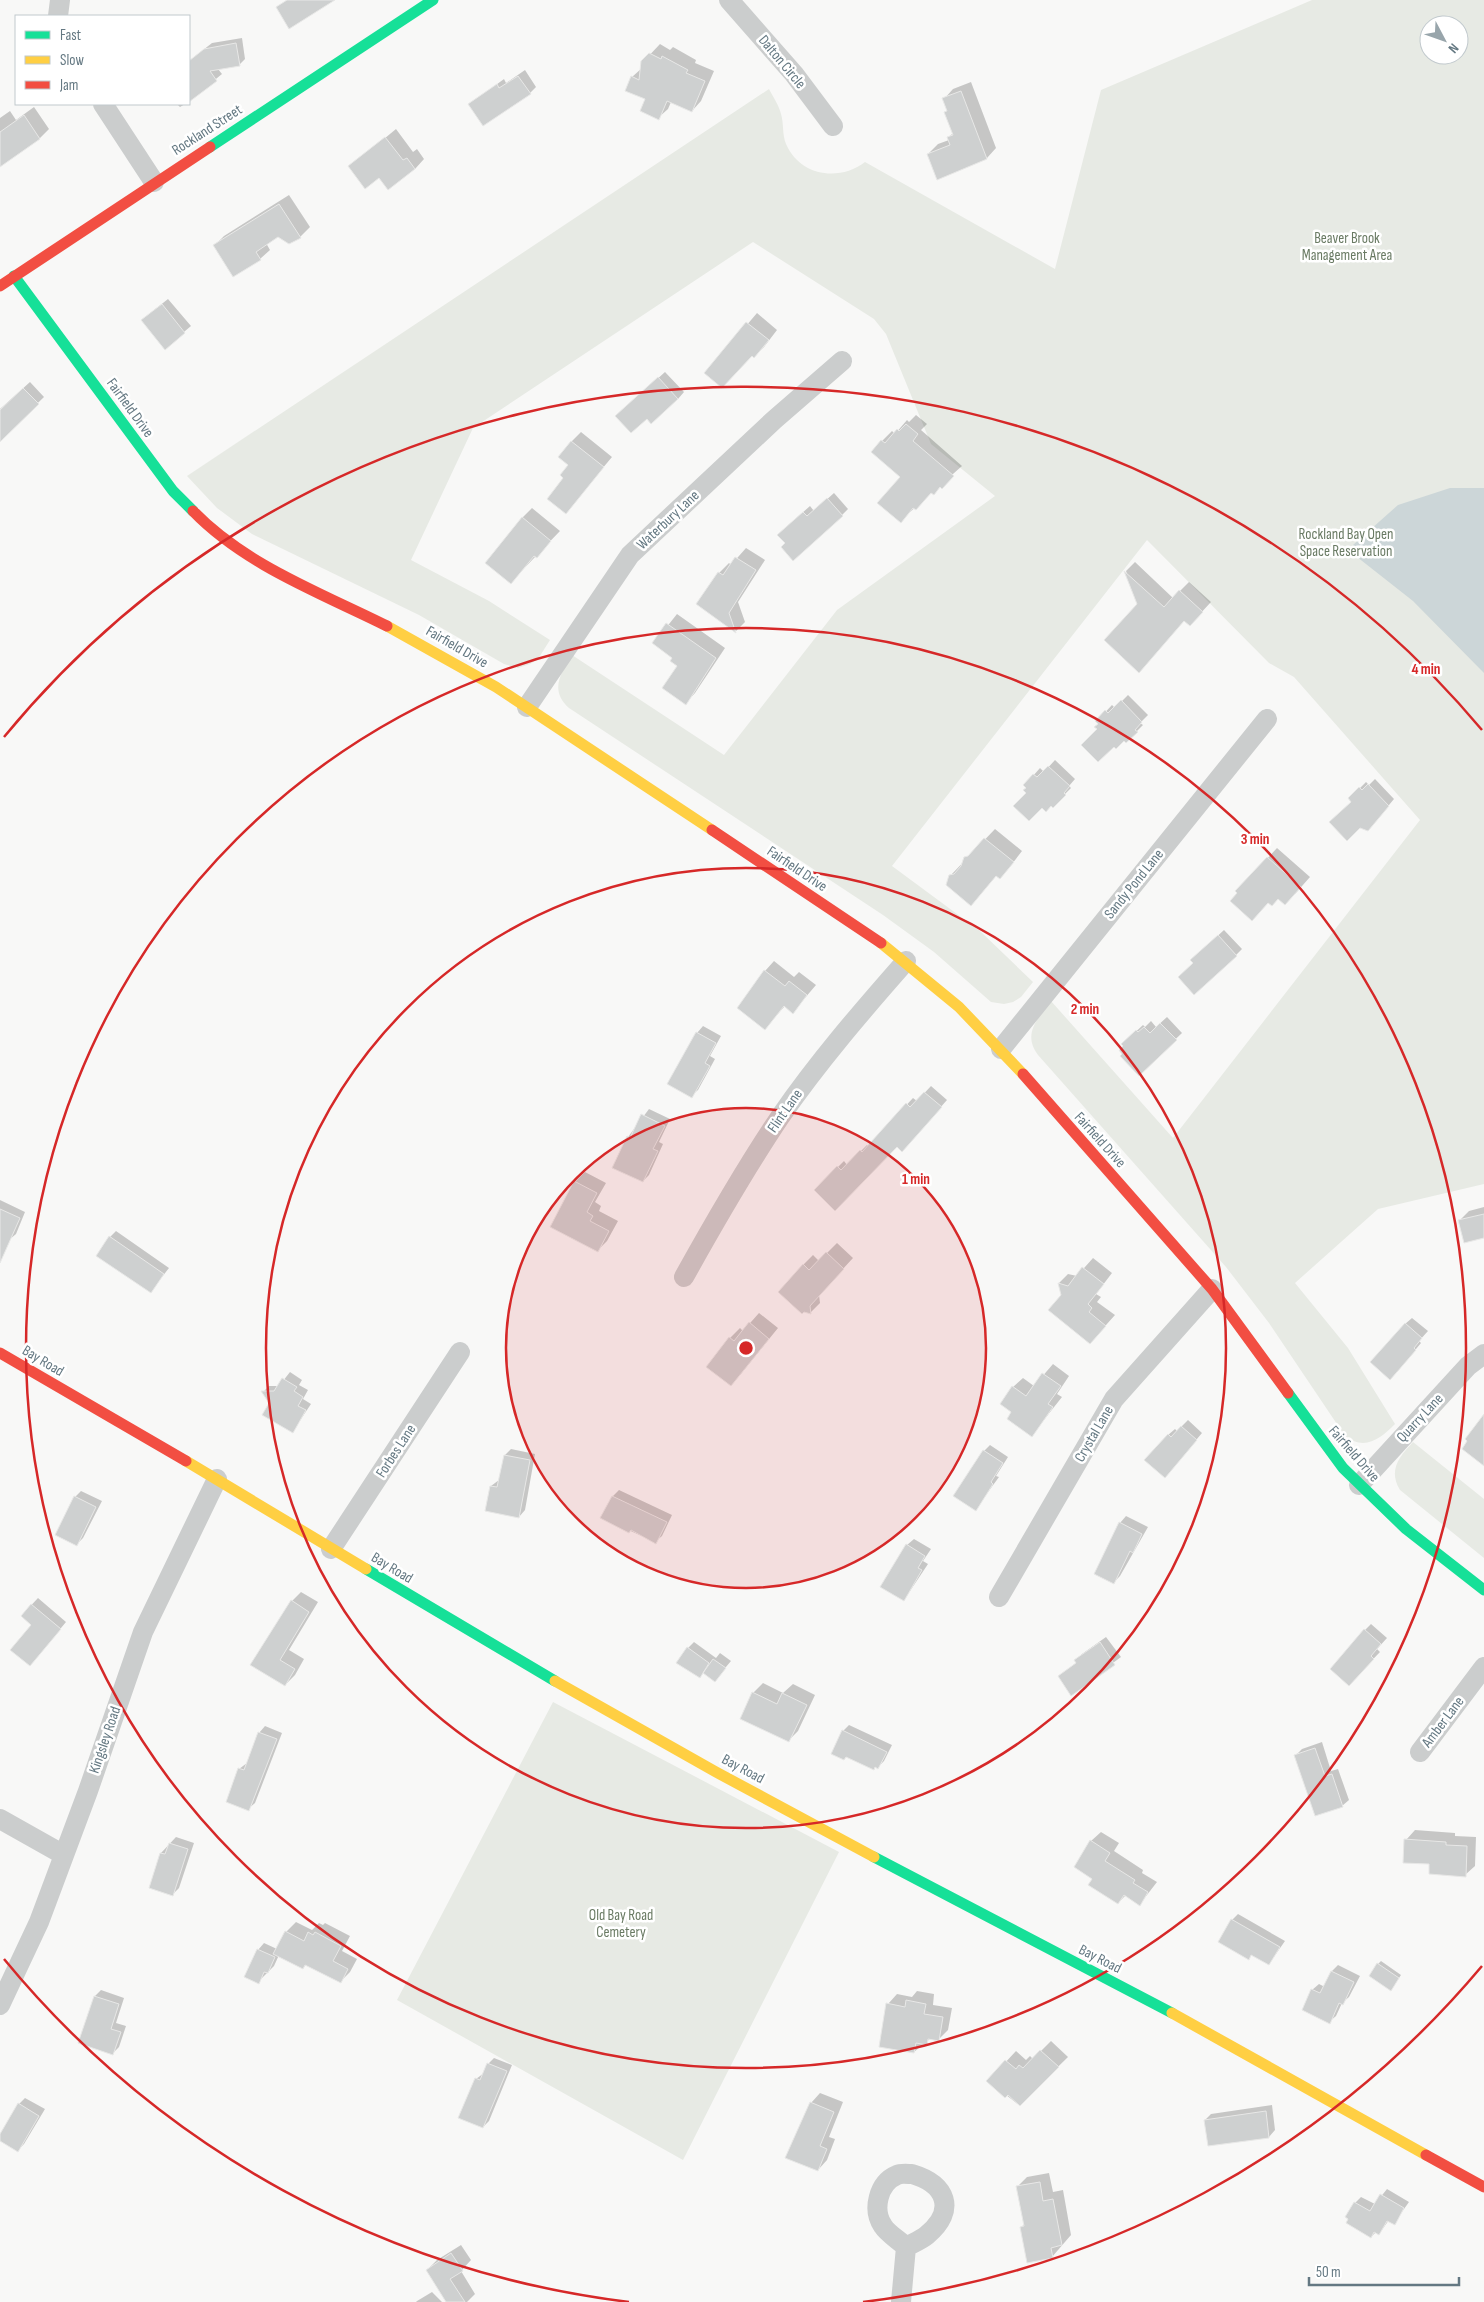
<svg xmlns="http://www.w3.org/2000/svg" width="1484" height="2302" viewBox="0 0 1484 2302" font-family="'Sofia Sans Condensed',sans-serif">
  <rect width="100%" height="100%" fill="#f8f8f7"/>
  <path fill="#e7eae4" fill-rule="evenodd" d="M1312,0H1484V1184L1378,1209L1295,1283L1348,1348L1395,1424C1380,1439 1365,1451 1345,1436L1269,1323L1226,1267L1038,1055C1022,1034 1038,1018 1051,1001L1173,1138L1420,820L1294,677L1269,663L1147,540L892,866L980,931L1033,982L1021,997L1013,1002L1004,1004L991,1002L934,952L883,915L569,708C549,690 561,673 572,655L724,755L837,610L995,496L931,444L886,334L874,319L753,242L473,428L411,560L489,601L550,640L538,659L530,664L518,668L504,664L419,615L252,534L217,508L187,476L769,89C773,97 779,105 781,114C784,124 782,134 786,144C800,176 839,182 865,162L1055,269L1101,90ZM1429,25H1459V55H1429Z
    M1413,1442L1484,1499V1558L1400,1490C1388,1470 1399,1457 1413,1442Z
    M553,1702L839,1852L683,2160L397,2000Z"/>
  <path fill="#ccd6d8" d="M1450,488H1484V673L1413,601L1352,553L1353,545L1398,505Z"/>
  <path fill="#0003" d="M242,38L245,59L239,65L218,69L222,74L189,101V61L212,43Z
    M660,44L670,50L673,47L696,60L695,63L714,71L701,101L692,111L671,102L668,109L658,118L632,77L642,68L643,62Z
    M525,70L536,87L530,93L470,104L504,79L506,83Z
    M971,82L996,148L987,158L938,179L928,154L938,144L949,140L948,138L953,133L945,112L948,110L944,99L953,89Z
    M177,104H185L180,107Z
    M34,107L49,129L40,138L0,165V118L10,111L16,120Z
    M396,129L413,152L417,149L424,159L415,169L380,176L350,167Z
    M289,195L310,227L300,237L278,236L266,243L270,250L260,259L215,245L224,236Z
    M168,299L191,326L165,348L149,314Z
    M757,313L777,330L764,347L754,356L753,355L706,373Z
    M665,372L684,392L678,399L647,417L623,410Z
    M30,382L44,397L0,440V409Z
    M916,415L927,424L921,430L962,466L900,521L902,477L882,441L892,431L895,434L907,420L909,422Z
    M581,432L612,457L566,512L565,478L570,464L571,442Z
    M834,493L848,509L842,515L786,543L785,528L810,506L814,511Z
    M532,508L560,531L511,582L522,518Z
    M746,548L765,560L738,602L745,622L736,631L698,603L719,573L729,563L731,565Z
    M1135,562L1173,598L1189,582L1211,602L1199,615L1185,620L1138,604L1126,571Z
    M677,614L725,648L695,693L686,703L679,666L674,657L654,643Z
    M1128,695L1148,715L1140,723L1143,725L1126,742L1098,729L1097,721L1112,705L1115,708Z
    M1055,760L1075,779L1069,786L1071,788L1053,806L1028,793L1025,785L1040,768L1044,772Z
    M1375,779L1394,799L1374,823L1360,826L1353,802L1356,792L1366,782L1369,785Z
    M995,829L1022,851L1009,868L997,875L971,904L950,876Z
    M1277,848L1310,877L1295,894L1278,898L1239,893L1237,891Z
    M1224,930L1242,949L1236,955L1198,954Z
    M774,961L794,977L799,972L816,985L793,1012L785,1006L765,1028V971Z
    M1167,1017L1182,1033L1139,1074L1124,1054L1129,1038L1143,1025L1145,1027L1151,1021L1156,1027Z
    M703,1026L721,1036L710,1056L715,1059L698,1090L691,1096L668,1083L697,1033Z
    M931,1086L947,1100L908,1144L897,1145L815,1190L844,1161L847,1165L867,1145L868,1146L913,1098L917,1101Z
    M649,1109L670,1119L659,1142L663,1144L649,1175L643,1181L628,1137Z
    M585,1172L606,1183L595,1202L601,1206L599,1211L618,1221L607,1241L598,1250L575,1182Z
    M0,1200L25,1212L16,1234L9,1240L0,1236Z
    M1484,1207V1236L1460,1220L1469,1211Z
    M116,1231L169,1268L151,1291L110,1237Z
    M837,1243L853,1258L819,1295L820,1303L811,1312L804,1311L803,1265L813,1255L819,1261Z
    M1093,1258L1112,1273L1096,1294L1101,1297L1097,1302L1115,1315L1090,1343L1062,1295L1059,1283L1068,1274L1077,1276Z
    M759,1313L778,1328L740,1375L708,1366L730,1338L740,1328L743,1331Z
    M1412,1318L1428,1331L1419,1341L1421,1343L1397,1372L1405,1324Z
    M1053,1364L1069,1376L1057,1394L1062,1397L1032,1435L1013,1387L1023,1378L1034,1386Z
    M290,1372L302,1380L299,1385L308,1390L303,1399L311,1404L293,1431L263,1392L269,1386H279Z
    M1188,1420L1202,1433L1165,1477L1168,1435L1175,1429L1177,1431Z
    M990,1445L1008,1457L996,1476L999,1477L975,1510L984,1451Z
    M511,1449L535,1454L525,1510L519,1517L491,1486L499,1480L505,1455Z
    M619,1490L672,1515L662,1536L655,1542L602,1518L613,1496Z
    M81,1491L102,1501L83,1538L77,1544L75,1497Z
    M1126,1516L1148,1527L1120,1576L1114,1582L1120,1523Z
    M914,1539L931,1549L923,1561L928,1564L904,1600L907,1545Z
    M301,1592L318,1602L289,1650L304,1659L295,1675L285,1685L251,1664L292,1601Z
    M38,1598L66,1622L36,1658L33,1624L22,1615Z
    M1371,1624L1387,1638L1377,1649L1380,1652L1355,1678L1365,1630Z
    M1106,1637L1121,1657L1071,1694L1059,1677L1077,1662L1076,1660L1082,1654Z
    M694,1642L716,1658L720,1653L731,1661L715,1680L704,1672L688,1648Z
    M763,1683L783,1693L793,1684L815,1695L798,1731L788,1741L753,1693Z
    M849,1725L892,1745L884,1761L878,1767L847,1756L843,1731Z
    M265,1726L282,1733L255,1803L248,1809L239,1769L247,1763L259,1733Z
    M1322,1742L1331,1771L1338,1769L1349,1800L1342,1806L1296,1755L1302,1749Z
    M1415,1830L1455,1833V1836L1476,1837L1475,1866L1465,1875L1431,1863L1406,1840Z
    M1101,1832L1119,1843L1114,1851L1143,1870L1142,1873L1157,1882L1140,1904L1126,1895L1118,1903L1094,1878L1091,1841Z
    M176,1837L194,1843L179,1888L173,1894L161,1853Z
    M1238,1914L1285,1941L1269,1964L1252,1954L1249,1958L1232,1920Z
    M296,1922L312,1930L319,1923L323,1925L325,1923L350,1936L342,1951L357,1959L350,1972L340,1982L307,1964L303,1968L279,1955L274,1966L258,1982V1950L264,1943L277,1949L286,1932Z
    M1381,1961L1401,1975L1393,1987L1378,1964Z
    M1338,1965L1360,1976L1349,1997L1342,2003L1336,2016L1329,2022L1312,1990L1319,1984L1325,1987L1332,1971Z
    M101,1990L124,1998L116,2023L126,2026L119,2047L113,2053L95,1996Z
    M917,1991L934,1994L933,2005L952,2008L948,2030L938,2040L931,2038L914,2052L888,2004L897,1994L912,1997Z
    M1051,2041L1068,2057L1019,2105L988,2081L1016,2051L1026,2060L1030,2056L1033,2059Z
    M494,2058L512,2065L489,2121L483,2127L476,2079L484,2073L488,2064Z
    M820,2093L843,2102L829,2137L835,2139L827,2160L818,2170L811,2103Z
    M25,2098L45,2109L24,2144L18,2150L0,2139V2136L19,2104Z
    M1272,2105L1275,2130L1269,2137L1205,2120L1211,2114Z
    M1049,2173L1053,2192L1063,2190L1071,2235L1052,2257L1021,2227L1025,2224L1017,2187L1027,2177Z
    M1387,2189L1409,2202L1394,2223L1389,2220L1379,2234L1376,2232L1371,2237L1350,2219L1355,2203L1361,2197L1375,2204Z
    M461,2245L471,2260L461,2271L475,2294L467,2302H448L427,2270L437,2260Z
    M432,2292L442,2302H416L417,2301Z"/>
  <path fill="#ced0d0" stroke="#e8e8e7" d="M287,0H335L289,29L276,7Z
    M236,43L240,66L210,71L217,81L189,102V61L204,49Z
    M649,53L661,59L662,56L688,70L686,73L705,81L692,112L667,101L659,120L640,111L645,99L625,91L631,76L639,80L641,61Z
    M518,76L531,94L483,126L468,104L497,84L499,88Z
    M961,91L987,159L937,180L927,154L950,145L947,137L953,135L944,112L947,111L942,98Z
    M24,115L40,139L0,167V132Z
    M385,137L403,160L407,158L415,169L388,190L379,178L365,189L348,166Z
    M279,204L301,238L289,244L278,237L256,252L261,260L233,277L213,245Z
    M162,304L185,333L165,350L141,320Z
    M746,322L769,340L754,358L752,356L722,388L704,373Z
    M658,377L678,399L651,424L647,419L631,433L615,416Z
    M23,388L39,404L0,442V410Z
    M906,424L918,434L913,441L954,476L942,489L940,487L934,495L931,493L916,510L913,508L901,523L877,503L900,477L871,452L881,440L885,443L897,429L899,431Z
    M571,441L604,467L566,514L547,499L563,478L560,475L568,465L558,457Z
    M827,498L843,516L793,561L781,547L785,543L777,535L803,512L807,516Z
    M522,517L551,541L537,558L534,556L511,584L485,563Z
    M735,557L756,570L729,613L736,633L696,604L718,572L723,575Z
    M1124,571L1164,607L1179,590L1203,612L1190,626L1184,621L1139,673L1104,640L1137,604Z
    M666,623L716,658L686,705L662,688L677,666L670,661L672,658L652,643Z
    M1121,700L1142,722L1135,730L1138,732L1126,743L1124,741L1116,749L1114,747L1098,762L1081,745L1097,729L1094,727L1098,724L1095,721L1105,710L1108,713Z
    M1048,766L1070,786L1064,793L1066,795L1053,808L1051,806L1046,812L1042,808L1029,821L1013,806L1026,793L1023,790L1026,788L1023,785L1033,774L1037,777Z
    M1368,784L1389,806L1368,831L1360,828L1347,841L1329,822L1351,802L1348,798L1359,787L1362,790Z
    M984,838L1014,862L1000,879L996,876L971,906L946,885L949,875L954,874L961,866L964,857L968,856Z
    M1267,857L1301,887L1285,905L1278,899L1272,906L1268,903L1252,921L1230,901L1237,893L1235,891Z
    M1218,935L1237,956L1194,995L1178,977L1193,963L1190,960Z
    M764,970L785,986L789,981L807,995L793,1014L784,1006L765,1030L737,1008Z
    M1160,1023L1177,1040L1139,1076L1120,1056L1122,1054L1119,1050L1123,1046L1121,1044L1136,1030L1138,1032L1144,1027L1150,1033Z
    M696,1032L716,1043L705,1063L710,1066L692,1098L667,1084Z
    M924,1092L942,1107L902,1152L897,1147L835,1211L814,1190L837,1166L841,1170L860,1150L862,1152L906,1103L910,1107Z
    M641,1114L665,1126L653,1149L658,1151L643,1182L612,1168L627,1136L630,1138Z
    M574,1181L597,1193L587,1212L593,1216L590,1221L609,1231L598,1252L550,1227Z
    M0,1209L20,1218L0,1263Z
    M1484,1214V1238L1464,1243L1458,1220Z
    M109,1236L164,1274L151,1293L96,1256Z
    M826,1252L844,1269L810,1306L811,1314L804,1312L802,1314L778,1292L803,1264L809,1270Z
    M1082,1267L1104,1284L1088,1304L1092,1308L1089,1312L1106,1326L1090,1344L1048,1310L1061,1295L1058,1283L1068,1286Z
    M749,1322L769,1339L731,1386L706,1367L729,1337L734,1341Z
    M1405,1323L1422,1338L1414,1348L1416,1350L1390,1380L1370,1362Z
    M1042,1373L1061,1386L1048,1404L1053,1407L1032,1437L1007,1419L1011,1412L1000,1404L1012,1386L1026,1396Z
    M282,1378L297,1387L294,1391L303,1397L298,1406L306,1410L293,1433L262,1415L269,1403L261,1391H274Z
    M1484,1414V1466L1462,1449L1467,1441L1465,1439Z
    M1181,1426L1197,1440L1165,1478L1144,1460L1168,1434L1171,1437Z
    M983,1450L1003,1463L991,1482L993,1484L976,1511L953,1496Z
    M504,1455L530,1460L519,1518L485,1511L490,1486L497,1487Z
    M74,1496L96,1507L77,1546L55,1535Z
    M612,1496L667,1522L656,1544L631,1530L629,1533L600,1518Z
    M1119,1522L1142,1534L1133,1553L1130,1551L1114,1584L1094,1574Z
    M906,1544L925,1556L918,1568L922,1570L904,1601L880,1587Z
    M291,1600L309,1612L280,1660L295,1669L285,1686L250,1665Z
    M31,1604L61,1629L30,1666L10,1650L31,1625L21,1616Z
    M1364,1629L1381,1644L1371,1656L1374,1659L1349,1686L1330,1669Z
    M1100,1642L1115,1665L1071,1696L1058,1676L1076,1663L1074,1660Z
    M687,1647L709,1663L700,1678L676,1663Z
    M713,1659L726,1668L715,1682L703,1673Z
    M752,1692L777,1704L782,1693L807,1705L789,1742L740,1719Z
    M842,1730L887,1752L878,1769L875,1767L874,1770L846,1757L844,1760L831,1754Z
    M258,1732L277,1739L249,1811L226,1802L238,1768L244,1770Z
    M1315,1748L1325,1776L1332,1774L1343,1807L1315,1816L1294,1755Z
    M1404,1839L1446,1842V1845L1467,1846L1466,1877L1429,1874V1864L1403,1863Z
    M1090,1840L1110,1853L1105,1861L1135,1880L1133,1883L1148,1892L1140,1906L1124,1895L1118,1904L1088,1885L1092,1879L1074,1867Z
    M169,1843L188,1849L173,1896L149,1888L160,1853L165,1854Z
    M1231,1919L1280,1947L1269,1965L1251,1955L1249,1960L1218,1942Z
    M285,1931L304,1941L308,1932L313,1935L315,1932L341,1946L333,1961L348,1969L341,1983L305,1965L303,1969L273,1954Z
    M257,1949L275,1957L268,1973L264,1972L259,1984L244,1977Z
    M1377,1963L1399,1978L1391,1991L1369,1976Z
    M1331,1971L1354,1982L1343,2005L1339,2003L1330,2024L1302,2010L1311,1989L1320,1993Z
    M94,1996L119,2004L111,2029L121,2032L113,2055L78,2043Z
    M906,2000L926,2004L924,2014L943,2017L939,2041L928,2039L927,2045L916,2043L914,2053L879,2047L886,2003L905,2007Z
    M1040,2050L1059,2067L1020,2106L1008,2095L1005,2098L986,2081L1005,2060L1016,2069L1019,2065L1023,2068Z
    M487,2063L507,2071L483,2128L458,2118L475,2078L480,2080Z
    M810,2102L834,2112L820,2146L827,2149L818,2171L785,2158Z
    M18,2103L39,2116L18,2152L0,2141V2134Z
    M1266,2111L1269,2138L1208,2146L1204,2120Z
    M1040,2182L1043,2201L1053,2199L1062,2245L1051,2248L1053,2258L1027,2263L1020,2227L1024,2226L1016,2186Z
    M1380,2194L1404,2208L1395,2225L1387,2221L1379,2235L1374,2232L1371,2238L1346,2223L1348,2219L1345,2217L1354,2202L1370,2211Z
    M451,2253L463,2271L450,2279L465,2302H446L426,2270Z"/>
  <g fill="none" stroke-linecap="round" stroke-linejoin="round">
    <path stroke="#cbcdcd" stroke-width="20" d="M729,0L794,74L833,126
      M58,16L60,0
      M103,104L154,182
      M527,707L630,555L774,420L842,361
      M1001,1049L1267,719
      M684,1277C714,1223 745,1169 780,1117C818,1062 862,1011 906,961
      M1359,1485L1468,1366L1484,1354
      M331,1549L460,1352
      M999,1597L1114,1399L1212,1289
      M1420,1752L1484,1667
      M0,1819L64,1855
      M0,2005L39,1922L88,1791L143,1632L217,1479
      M912,2174C946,2184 957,2210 927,2235C921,2240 913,2243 906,2247C899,2240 888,2234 883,2226C872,2210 878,2183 897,2175C901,2173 908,2174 912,2174Z
      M901,2302L906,2247"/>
    <path stroke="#16e098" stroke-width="11" d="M210,147L433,0
      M14,276L173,491L193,511
      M1288,1393L1343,1468L1406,1529L1484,1590
      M366,1569L555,1681
      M874,1857L1172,2013"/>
    <path stroke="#ffcf43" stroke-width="11" d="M387,626L496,687L712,830
      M881,943L959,1007L1023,1074
      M186,1461L366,1569
      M555,1681L716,1772L874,1857
      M1172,2013L1426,2155"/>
    <path stroke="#f24e42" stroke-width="11" d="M0,286L210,147
      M193,511C245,565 321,593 387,626
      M712,830L881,943
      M1023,1074L1212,1289L1288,1393
      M0,1353L186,1461
      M1426,2155L1484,2187"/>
  </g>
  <circle cx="746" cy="1348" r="240" fill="#d62828" fill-opacity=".12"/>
  <g fill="none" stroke="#d62828" stroke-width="2.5">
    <circle cx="746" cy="1348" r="240"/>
    <circle cx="746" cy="1348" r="480"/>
    <circle cx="746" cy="1348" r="720"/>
    <path d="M1482 1966A961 961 0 0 1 863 2302M629 2302A961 961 0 0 1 4 1959M4 737A961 961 0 0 1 1482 730"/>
  </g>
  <g text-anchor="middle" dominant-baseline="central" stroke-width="5" stroke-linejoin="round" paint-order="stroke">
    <g font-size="15" fill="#647882" stroke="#fff">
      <text transform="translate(782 62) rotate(50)">Dalton Circle</text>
      <text transform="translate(207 130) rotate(-33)">Rockland Street</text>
      <text transform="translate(130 408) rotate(54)">Fairfield Drive</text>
      <text transform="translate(668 520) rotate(-43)">Waterbury Lane</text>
      <text transform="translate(457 647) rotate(30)">Fairfield Drive</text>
      <text transform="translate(797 869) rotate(34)">Fairfield Drive</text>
      <text transform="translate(1134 884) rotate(-51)">Sandy Pond Lane</text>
      <text transform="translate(785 1111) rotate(-55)">Flint Lane</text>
      <text transform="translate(1100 1140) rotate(48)">Fairfield Drive</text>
      <text transform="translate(43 1361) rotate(31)">Bay Road</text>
      <text transform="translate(1420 1418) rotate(-47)">Quarry Lane</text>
      <text transform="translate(1094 1434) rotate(-60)">Crystal Lane</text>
      <text transform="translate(396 1451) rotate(-57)">Forbes Lane</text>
      <text transform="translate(1354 1454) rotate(49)">Fairfield Drive</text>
      <text transform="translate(392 1568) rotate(31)">Bay Road</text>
      <text transform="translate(1443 1722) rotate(-53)">Amber Lane</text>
      <text transform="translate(105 1740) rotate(-71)">Kingsley Road</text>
      <text transform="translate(743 1769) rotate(28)">Bay Road</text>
      <text transform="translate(1100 1959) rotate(27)">Bay Road</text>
    </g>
    <g font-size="15" fill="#697a63" stroke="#fff">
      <text x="1347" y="238">Beaver Brook<tspan x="1347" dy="17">Management Area</tspan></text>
      <text x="1346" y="534">Rockland Bay Open<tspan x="1346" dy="17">Space Reservation</tspan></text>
      <text x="621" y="1915">Old Bay Road<tspan x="621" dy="17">Cemetery</tspan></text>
    </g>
  </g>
  <circle cx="746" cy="1348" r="8" fill="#d62828" stroke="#fff" stroke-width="2.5"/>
  <g font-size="15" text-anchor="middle" font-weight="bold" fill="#d62828" stroke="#fff" stroke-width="5" stroke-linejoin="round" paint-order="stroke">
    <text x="1426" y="674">4 min</text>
    <text x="1255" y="844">3 min</text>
    <text x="1085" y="1014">2 min</text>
    <text x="916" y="1184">1 min</text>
  </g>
  <rect x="15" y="15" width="175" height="90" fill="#ffffff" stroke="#c1c9cd"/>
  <rect x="25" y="31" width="25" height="8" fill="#16e098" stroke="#c1c9cd"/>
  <text x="60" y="40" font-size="15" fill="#647882">Fast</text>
  <rect x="25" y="56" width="25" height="8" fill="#ffcf43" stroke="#c1c9cd"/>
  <text x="60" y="65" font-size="15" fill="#647882">Slow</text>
  <rect x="25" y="81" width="25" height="8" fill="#f24e42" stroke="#c1c9cd"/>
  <text x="60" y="90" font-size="15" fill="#647882">Jam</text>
  <g transform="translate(1444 40) rotate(131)"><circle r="24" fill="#ffffff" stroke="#c1c9cd"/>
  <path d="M0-4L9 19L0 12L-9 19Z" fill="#98a5ab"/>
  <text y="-8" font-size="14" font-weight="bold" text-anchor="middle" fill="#647882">N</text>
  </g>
  <path d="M1309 2277v8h150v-8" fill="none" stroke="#647882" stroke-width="2.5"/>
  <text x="1316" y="2277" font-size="15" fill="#647882" stroke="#ffffff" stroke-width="4" paint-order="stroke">50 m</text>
</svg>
